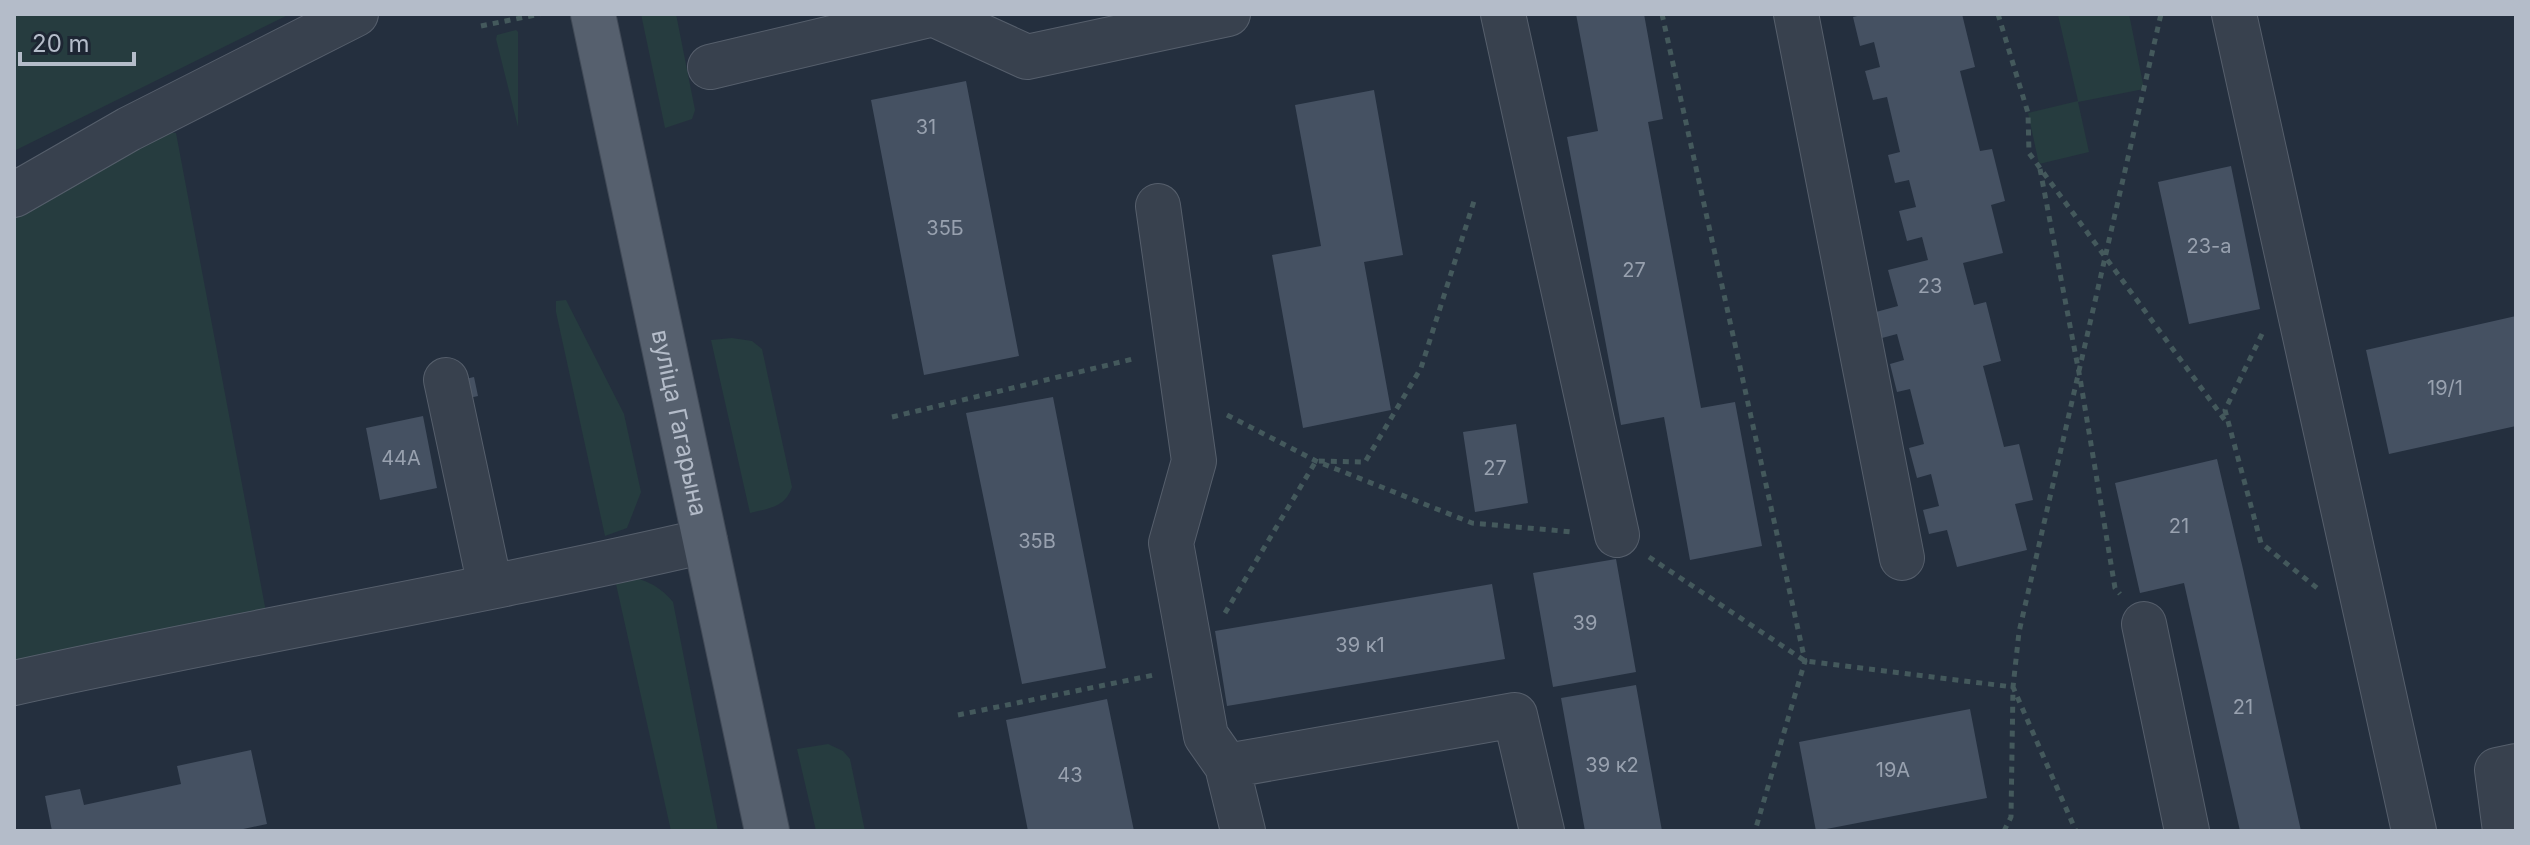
<svg xmlns="http://www.w3.org/2000/svg" width="2530" height="845" viewBox="0 0 2530 845" font-family="Inter,sans-serif">
  <rect width="100%" height="100%" fill="#242f3e"/>
  <path fill="#263c3f" d="M14,14H290L14,151Z
    M641,14H676L695,110L692,119L665,128Z
    M2129,14L2144,89L2078,102L2089,152L2039,164L2028,113L2078,101L2058,15Z
    M516,30L518,32V127L496,39L497,35Z
    M129,129L176,133L269,628L14,683V195Z
    M566,300L624,414L641,492L627,528L605,536L556,312V301Z
    M732,338L752,341L762,349L792,487C785,508 769,508 750,513L711,340Z
    M614,575C637,576 658,583 673,602L718,831H671Z
    M828,744L843,751L850,759L865,831H816L797,749Z"/>
  <path fill="#455162" d="M1576,14H1644L1663,119L1648,122L1701,408L1735,402L1762,546L1690,560L1664,417L1621,425L1567,137L1598,131Z
    M1866,14H1962L1975,67L1960,71L1980,151L1992,149L2005,201L1991,205L2003,253L1963,263L1974,305L1986,302L2001,361L1983,366L2004,447L2019,444L2033,500L2015,504L2027,550L1957,567L1947,530L1929,534L1923,510L1939,506L1931,474L1917,478L1909,448L1924,444L1910,389L1897,392L1890,364L1904,360L1897,334L1882,338L1876,312L1898,306L1888,270L1928,260L1922,237L1907,241L1899,211L1916,207L1909,180L1895,183L1888,155L1900,152L1887,97L1873,100L1865,71L1880,67L1874,42L1860,46L1853,17Z
    M966,81L1019,356L924,375L871,100Z
    M1374,90L1403,255L1364,262L1391,410L1303,428L1272,255L1321,246L1295,105Z
    M2231,166L2260,309L2189,324L2158,182Z
    M2516,316V426L2389,454L2366,350Z
    M474,377L478,396L456,401L452,382Z
    M1053,397L1106,668L1022,684L966,413Z
    M423,416L437,488L380,500L366,428Z
    M1516,424L1528,503L1475,512L1463,432Z
    M2217,459L2243,569L2301,831H2240L2184,583L2140,593L2115,483Z
    M1616,559L1636,672L1553,687L1533,573Z
    M1492,584L1505,659L1227,706L1215,631Z
    M1636,685L1662,831H1585L1561,698Z
    M1107,699L1134,831H1028L1006,720Z
    M1970,709L1987,798L1816,831L1799,742Z
    M251,750L267,824L234,831H52L45,796L80,789L84,805L181,784L177,766Z"/>
  <g fill="none" stroke-linecap="round" stroke-linejoin="round">
    <defs>
      <path id="minor" d="M1503,14L1617,535
        M1796,14L1902,558
        M2234,14L2414,831
        M710,67L933,14L1027,57L1228,14
        M14,195L129,129L356,14
        M1158,206L1194,461L1171,543L1206,736L1227,766L1243,831
        M446,380L490,586
        M2144,624L2187,831
        M14,683C244,632 476,594 705,541
        M1227,766L1515,715L1542,831
        M2505,831L2497,770L2516,766"/>
      <g id="major">
        <path id="s1" d="M593,14L767,831"/>
      </g>
    </defs>
    <use href="#minor" stroke="#565f6c" stroke-width="46"/>
    <use href="#major" stroke="#414a57" stroke-width="46"/>
    <path stroke="#44595c" stroke-width="5" stroke-dasharray="6 6" stroke-linecap="butt" d="M1662,14L1805,661L1755,831
      M1998,14L2028,113L2029,153L2227,423
      M481,26L540,14
      M2040,169L2080,378L2115,588L2120,594
      M2262,334L2225,410L2261,543L2317,588
      M1227,415L1316,461L1472,523L1573,532
      M892,417L1133,359
      M1649,557L1805,661L2013,687L2076,831
      M1225,613L1316,461L1365,462L1421,368L1475,198
      M958,715L1154,675
      M2004,831L2011,817L2013,687L2019,632L2161,14"/>
    <use href="#minor" stroke="#38414e" stroke-width="44"/>
    <use href="#major" stroke="#56606e" stroke-width="44"/>
  </g>
  <g text-anchor="middle" dominant-baseline="central" stroke-width="7" stroke-linejoin="round" paint-order="stroke">
    <g font-size="20" fill="#98a1af">
      <text x="926" y="127">31</text>
      <text x="945" y="228">35Б</text>
      <text x="2209" y="246">23-а</text>
      <text x="1634" y="270">27</text>
      <text x="1930" y="286">23</text>
      <text x="2445" y="388">19/1</text>
      <text x="401" y="458">44А</text>
      <text x="1495" y="468">27</text>
      <text x="2179" y="526">21</text>
      <text x="1037" y="541">35В</text>
      <text x="1585" y="623">39</text>
      <text x="1360" y="645">39 к1</text>
      <text x="2243" y="707">21</text>
      <text x="1612" y="765">39 к2</text>
      <text x="1893" y="770">19А</text>
      <text x="1070" y="775">43</text>
    </g>
    <g font-size="24" fill="#b4bcc9" stroke="#1d2633">
      <text stroke="none"><textPath href="#s1" startOffset="418">вуліца Гагарына</textPath></text>
    </g>
  </g>
  <rect width="2530" height="845" fill="none" stroke="#b4bcc9" stroke-width="32"/>
  <path d="M20 52v12h114v-12" fill="none" stroke="#b4bcc9" stroke-width="4"/>
  <text x="32" y="52" font-size="24" fill="#b4bcc9" stroke="#1d2633" stroke-width="6" paint-order="stroke">20 m</text>
</svg>
